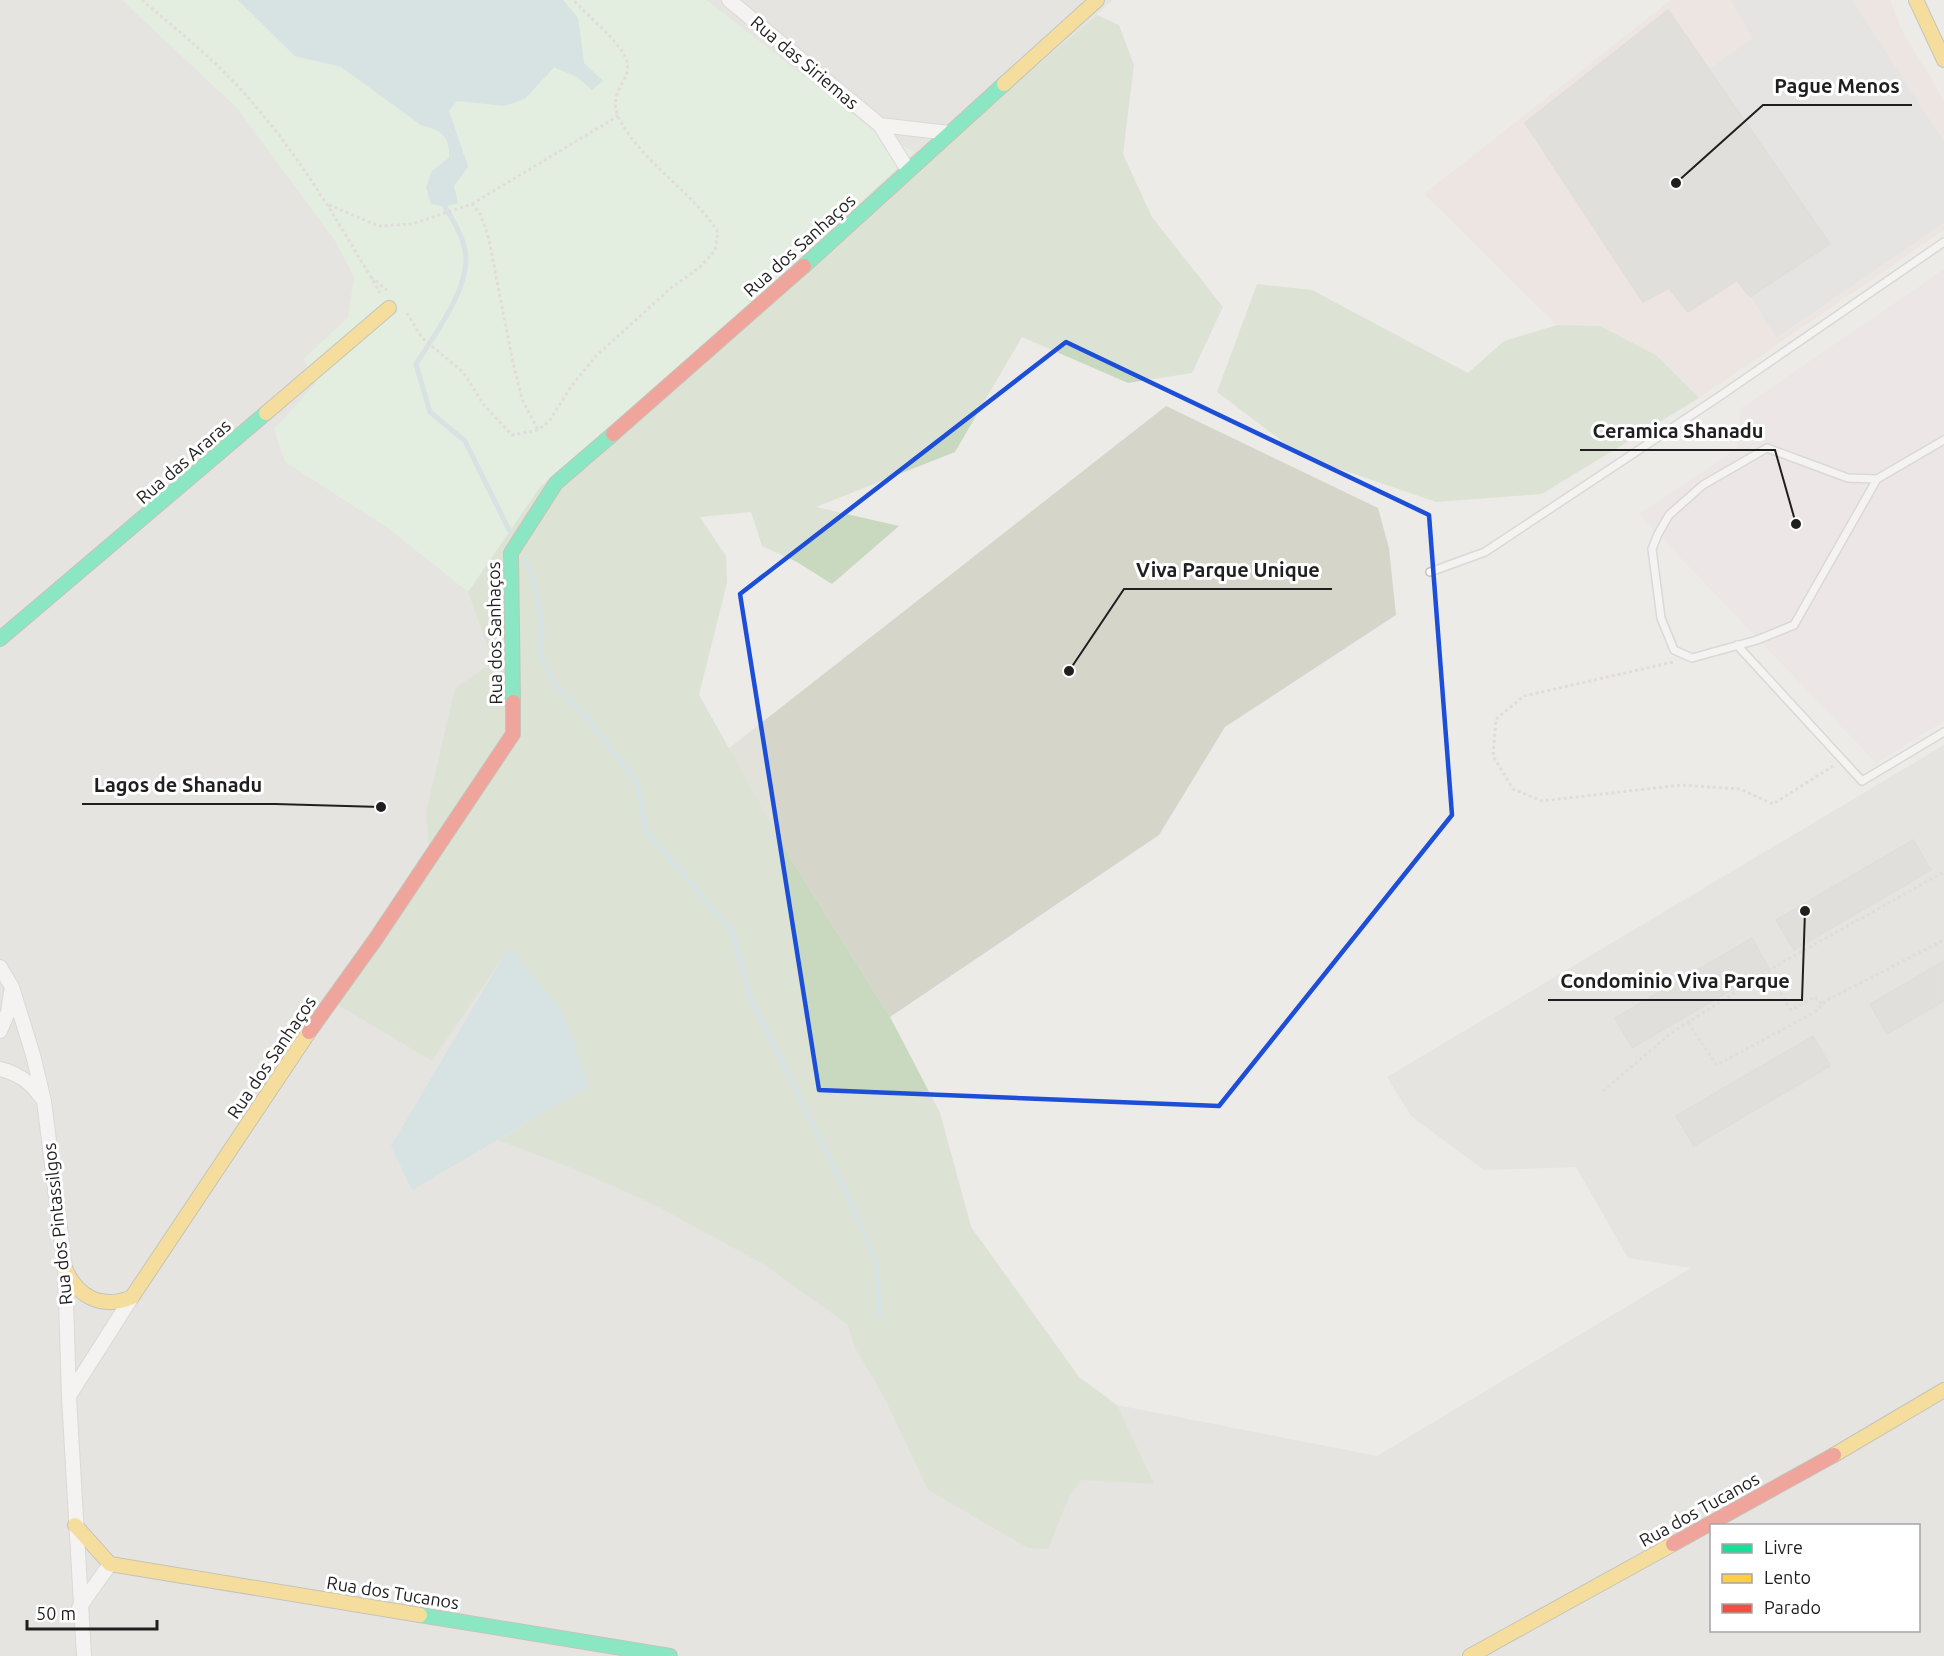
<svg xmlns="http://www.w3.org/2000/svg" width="1944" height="1656" viewBox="0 0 1944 1656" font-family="Ubuntu,sans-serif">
  <rect width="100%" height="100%" fill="#edebe8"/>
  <path fill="#dcdbd9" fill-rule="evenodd" d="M0,0H1113L819,260L654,529L699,695L794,864L890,1017L940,1113L971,1227L1079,1377L1117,1405L1377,1456L1691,1268L1628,1258L1576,1167L1484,1170L1411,1116L1387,1077L1944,745V1656H0ZM1712,1526H1918V1630H1712Z"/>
  <path fill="#eaddda" d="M1671,0H1734L1731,3L1753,38L1707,70L1668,11L1525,123L1643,302L1669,288L1688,312L1737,280L1778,338L1944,223V230L1699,398L1656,355L1600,326L1557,325L1424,194Z
    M1852,0H1890L1901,29L1944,100V141Z"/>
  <path fill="#eae1e6" d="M1944,269V721L1876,763L1639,514L1738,448L1740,409Z"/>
  <path fill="#d6d5ca" d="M1166,406L1378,508L1389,548L1396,615L1225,727L1159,835L890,1017L794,864L728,749Z"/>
  <path fill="#c8d9bf" d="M563,0H707L869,127L915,152L960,131L1097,15L1119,25L1134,65L1123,154L1152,217L1223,307L1192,373L1128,383L1022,337L955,452L816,507L899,526L832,584L797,562L762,546L751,512L700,517L726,556L727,583L699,695L794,864L890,1017L940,1113L971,1227L1079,1377L1117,1405L1154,1484L1081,1480L1069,1497L1048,1549L1028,1548L928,1490L884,1397L855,1348L848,1325L763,1264L653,1204L574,1169L498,1140L589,1086L510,947L432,1061L338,1005L431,869L426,813L455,688L493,662L468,592L389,529L285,462L274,429L315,384L304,359L385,336L578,18Z
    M1257,284L1312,290L1468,373L1504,341L1557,325L1600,326L1656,355L1699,398L1542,494L1436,502L1302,456L1217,392Z"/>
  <path fill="#d8f1d8" d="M122,0H238L295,56L341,66L421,125C441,130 451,137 449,158L432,171L454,186L468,167L449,111L457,100C516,107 513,112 554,67L578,77L592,89L603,81L584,63L578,18L563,0H707L869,127L915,152L742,312L540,487L468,592L389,529L285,462L274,429L315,384L304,359L348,317L354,277L336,242L237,108Z"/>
  <path fill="#dddcdb" d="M1734,0H1852L1944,141V223L1777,338L1750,297L1830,244L1707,70L1753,38L1731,2Z"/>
  <path fill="#bdd7de" d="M238,0H563L578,18L584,63L603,81L592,90L577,77L554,67L526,98L505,106L457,101L449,111L468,167L454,186L458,203L445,207L431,204L426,187L432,171L449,158C451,137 441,130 421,125L341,67L295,56Z
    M509,947L562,1010L589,1086L412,1190L391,1146Z"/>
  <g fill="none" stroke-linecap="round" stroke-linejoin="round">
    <path stroke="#bdd7de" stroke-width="5" d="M445,207C454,222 466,241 466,259C466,293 434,336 416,364L430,412L465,441L509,530
      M524,559L531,571L541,619L540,655L556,686L587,718L637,782L646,831L732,931L751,1000L846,1192L877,1264L879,1316"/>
  </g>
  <path fill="#d2d0cd" stroke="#d0cdc9" stroke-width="1.5" d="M1668,10L1830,244L1750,297L1737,280L1688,312L1669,288L1643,302L1525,123Z
    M1913,840L1931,870L1794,950L1776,920Z
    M1752,938L1769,968L1632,1048L1615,1018Z
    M1944,961V1001L1887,1034L1870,1004Z
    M1813,1036L1830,1066L1694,1146L1676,1116Z"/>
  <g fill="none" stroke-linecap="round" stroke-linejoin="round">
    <defs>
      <path id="lane" d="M1877,479L1794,625L1757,640L1692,658L1674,650L1661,618L1652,549L1658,534L1669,515L1703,485L1767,448L1848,478L1877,479L1944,440
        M1430,572L1485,552L1720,396L1944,242
        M1737,645L1862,781L1944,732"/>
      <path id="street" d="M729,0L880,125L908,170
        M880,125L949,133
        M0,967L12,987L33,1055L44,1101L65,1268L69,1397L84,1656
        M0,1031L8,1012L11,992
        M0,1069C18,1073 30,1082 41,1097
        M69,1396L132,1297
        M79,1608L110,1564"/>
      <path id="fast" d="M804,266L1004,84
        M0,639L266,413
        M513,702L511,553L556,483L613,434
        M420,1615L670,1656"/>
      <path id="slow" d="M1916,0L1944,60
        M1004,84L1097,0
        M266,413L389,308
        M65,1268C77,1297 102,1310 132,1297L309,1032
        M1834,1455L1944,1390
        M75,1525L110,1564L420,1615
        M1470,1656L1673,1544"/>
      <path id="jam" d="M613,434L804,266
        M309,1032L375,940L513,734V702
        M1673,1544L1834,1455"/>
    </defs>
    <use href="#lane" stroke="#c4c3c2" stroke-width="10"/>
    <use href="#street" stroke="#c4c3c2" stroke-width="16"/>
    <use href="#fast" stroke="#949581" stroke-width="16"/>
    <use href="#slow" stroke="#949581" stroke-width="16"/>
    <use href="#jam" stroke="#949581" stroke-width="16"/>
    <path stroke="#d6cac8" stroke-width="3" stroke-dasharray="3 3" stroke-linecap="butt" d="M142,0C170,24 199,47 225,73C289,137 335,216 380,293
      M472,204L618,116
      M329,205L379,226L412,224L472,204L480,214L488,235L512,358L522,399L538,430
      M371,277L387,290
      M407,313L422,338L463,372L484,405L512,435L538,430L550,420L572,385L596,356L672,287L699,268L715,251L718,232C691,190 642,163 619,118C606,92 632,81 627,62C623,44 586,14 573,0
      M1673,662L1524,696L1496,719L1493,756L1513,789L1542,801L1681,785L1740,789L1773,804L1833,766
      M1768,972L1791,1010L1815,997L1822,1004
      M1688,1023L1717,1065L1815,1012L1825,1001L1944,940
      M1603,1091L1671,1033L1783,962L1944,872"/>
    <use href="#lane" stroke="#fcfcfc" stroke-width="7"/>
    <use href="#street" stroke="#fcfcfc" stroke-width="14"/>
    <use href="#fast" stroke="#16e098" stroke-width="14"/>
    <use href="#slow" stroke="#ffcf43" stroke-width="14"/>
    <use href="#jam" stroke="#f24e42" stroke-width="14"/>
  </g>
  <path d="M0 0H1944V1656H0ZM1066,342L1429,515L1452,815L1219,1106L819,1090L740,594Z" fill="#edebe8" fill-opacity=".55" fill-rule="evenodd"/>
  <path fill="none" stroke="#1d4ed8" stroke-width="4.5" stroke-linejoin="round" d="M1066,342L1429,515L1452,815L1219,1106L819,1090L740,594Z"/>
  <g text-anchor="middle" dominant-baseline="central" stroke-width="6" stroke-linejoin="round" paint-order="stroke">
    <g font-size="18" fill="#1f1f1f" stroke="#fff">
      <text transform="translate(805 62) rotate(40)">Rua das Siriemas</text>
      <text transform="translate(799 245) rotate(-42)">Rua dos Sanhaços</text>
      <text transform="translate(183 461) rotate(-41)">Rua das Araras</text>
      <text transform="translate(494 633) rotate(-91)">Rua dos Sanhaços</text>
      <text transform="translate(271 1057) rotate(-56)">Rua dos Sanhaços</text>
      <text transform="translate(57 1224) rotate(-96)">Rua dos Pintassilgos</text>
      <text transform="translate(1699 1509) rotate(-29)">Rua dos Tucanos</text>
      <text transform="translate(393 1592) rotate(9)">Rua dos Tucanos</text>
    </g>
  </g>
  <path fill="none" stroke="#1f1f1f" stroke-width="2" d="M1676 183L1763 105H1912M1796 524L1775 450H1580M1069 671L1124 589H1332M381 807L275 804H82M1805 911L1802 1000H1548"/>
  <g fill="#1f1f1f" stroke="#fff" stroke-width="2">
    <circle cx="1676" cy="183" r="6"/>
    <circle cx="1796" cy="524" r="6"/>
    <circle cx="1069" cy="671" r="6"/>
    <circle cx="381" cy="807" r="6"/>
    <circle cx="1805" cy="911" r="6"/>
  </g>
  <g font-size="20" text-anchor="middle" font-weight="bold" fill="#1f1f1f" stroke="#fff" stroke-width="6" stroke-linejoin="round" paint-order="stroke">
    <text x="1837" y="93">Pague Menos</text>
    <text x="1678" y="438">Ceramica Shanadu</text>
    <text x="1228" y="577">Viva Parque Unique</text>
    <text x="178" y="792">Lagos de Shanadu</text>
    <text x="1675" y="988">Condominio Viva Parque</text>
  </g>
  <rect x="1710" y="1524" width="210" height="108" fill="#ffffff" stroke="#a5a5a5" stroke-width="1.5"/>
  <rect x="1722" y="1544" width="30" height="9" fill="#16e098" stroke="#a5a5a5" stroke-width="1.5"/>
  <text x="1764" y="1554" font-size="18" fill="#1f1f1f">Livre</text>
  <rect x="1722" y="1574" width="30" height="9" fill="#ffcf43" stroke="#a5a5a5" stroke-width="1.5"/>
  <text x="1764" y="1584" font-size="18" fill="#1f1f1f">Lento</text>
  <rect x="1722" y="1604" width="30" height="9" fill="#f24e42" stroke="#a5a5a5" stroke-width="1.5"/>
  <text x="1764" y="1614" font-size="18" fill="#1f1f1f">Parado</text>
  <path d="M27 1620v9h130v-9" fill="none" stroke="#1f1f1f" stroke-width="3"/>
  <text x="36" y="1620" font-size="18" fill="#1f1f1f" stroke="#ffffff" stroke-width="4.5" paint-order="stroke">50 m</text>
</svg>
